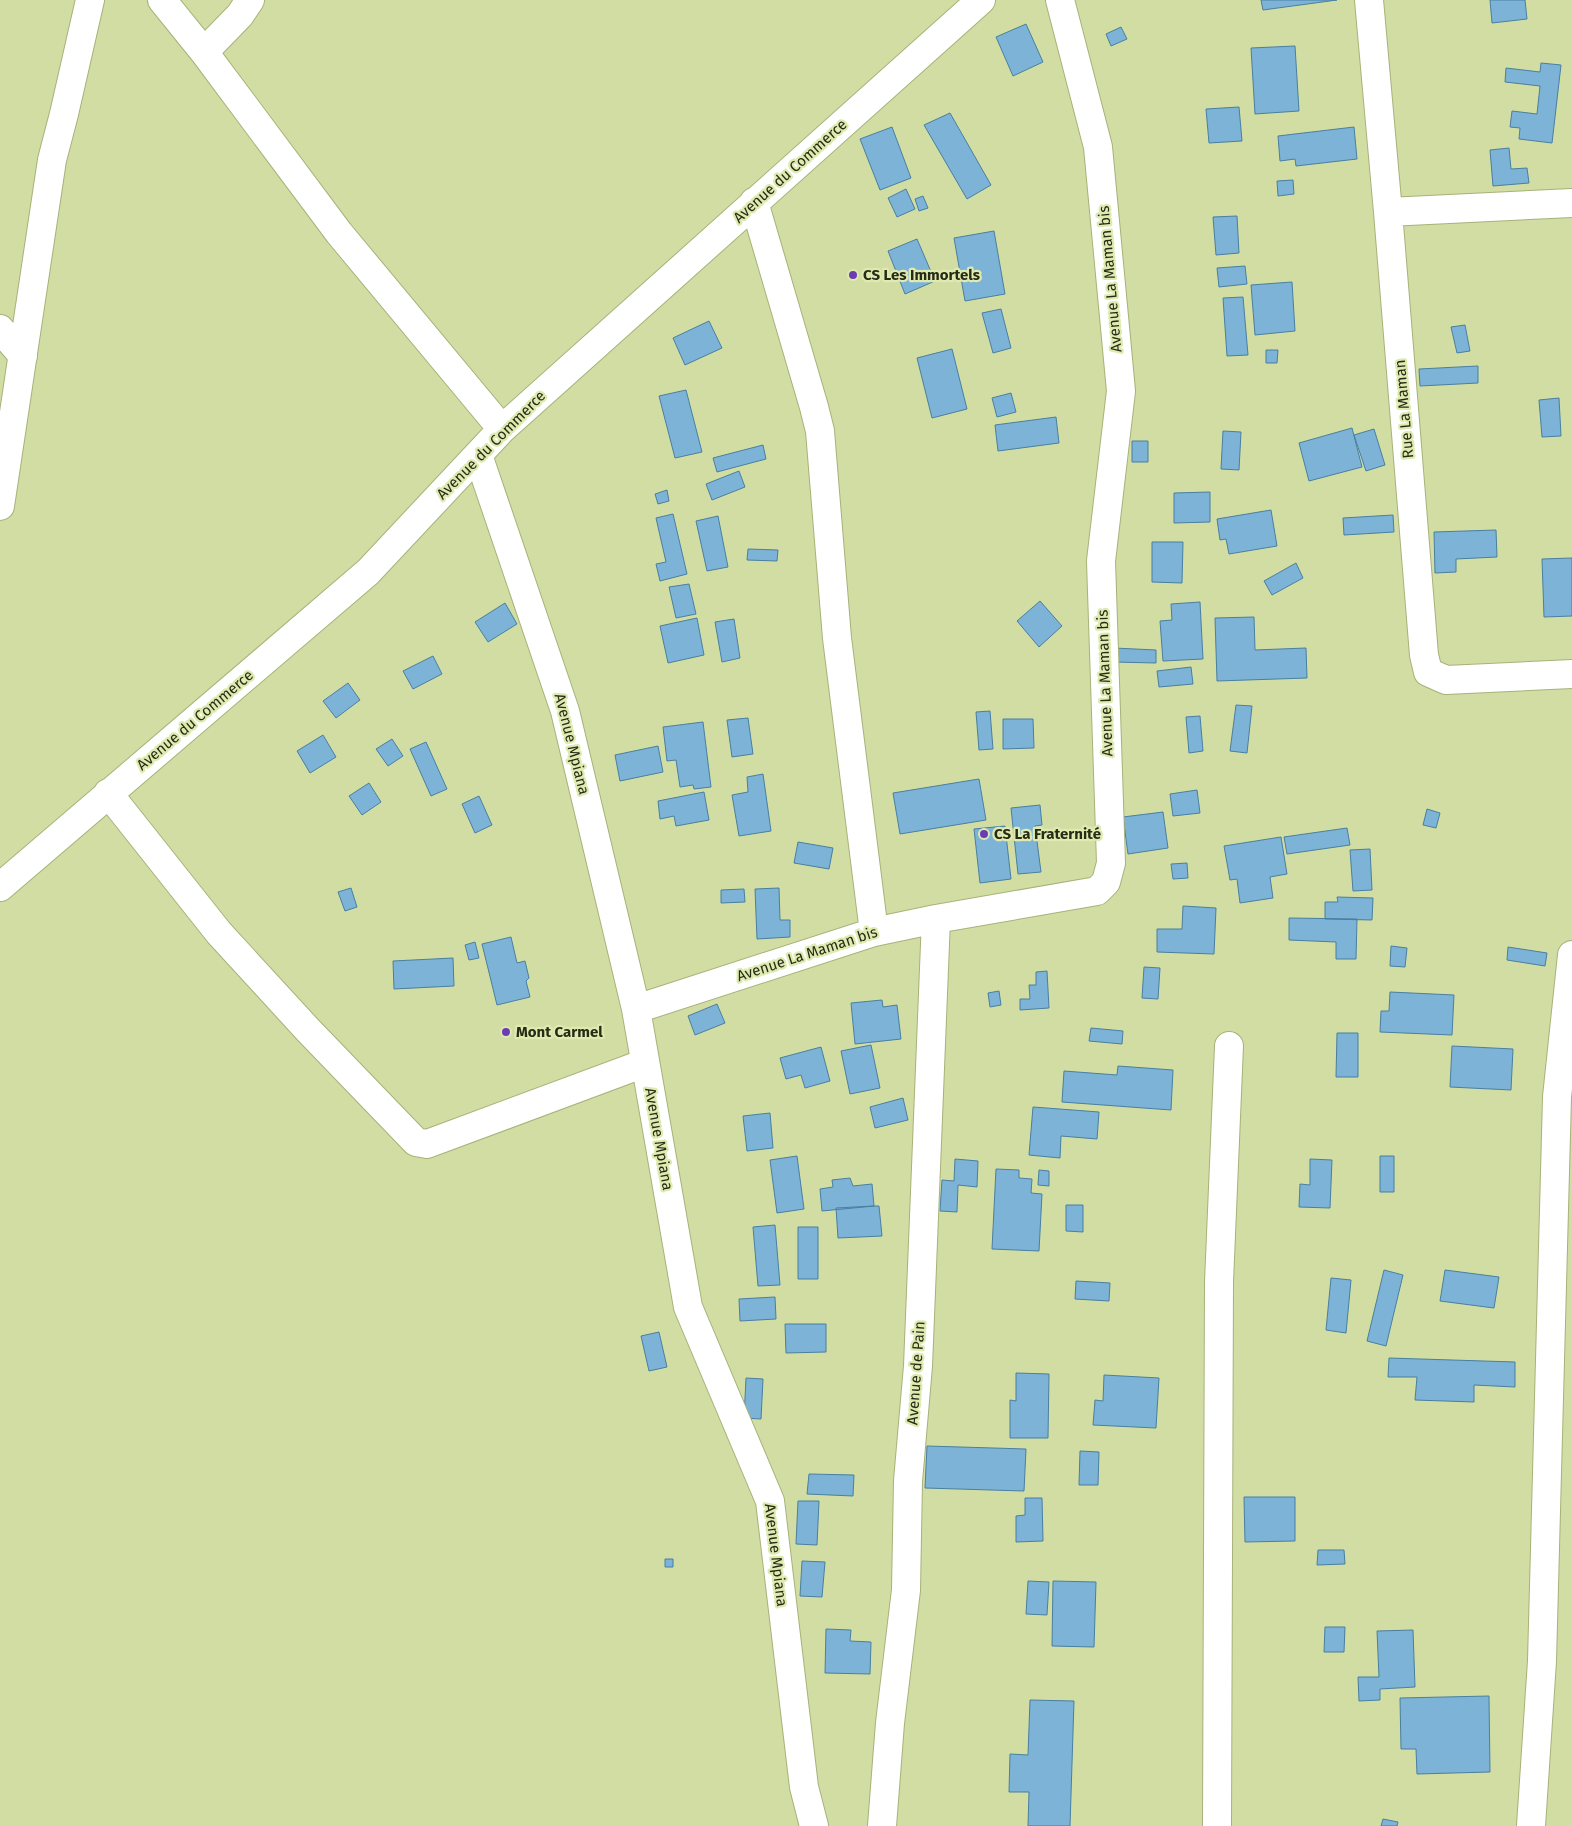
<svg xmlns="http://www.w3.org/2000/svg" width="1572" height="1826" viewBox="0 0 1572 1826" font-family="'Fira Sans',sans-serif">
  <rect width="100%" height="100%" fill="#d1dda3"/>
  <path fill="#7cb3d6" stroke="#497fa0" d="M1261,0H1337L1263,10Z
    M1490,0H1525L1527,19L1492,23Z
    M1026,24L1043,62L1013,76L996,37Z
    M1121,27L1127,39L1111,46L1106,34Z
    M1295,46L1299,111L1255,114L1251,48Z
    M1541,63L1561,65L1552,143L1519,139L1520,128L1510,127L1512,111L1537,114L1540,86L1505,82L1506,68L1540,72Z
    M1239,107L1242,141L1209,143L1206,109Z
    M950,113L991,185L967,199L924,125Z
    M892,127L911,178L880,190L860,139Z
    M1354,127L1357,159L1296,166L1295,159L1280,161L1278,136Z
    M1509,148L1511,169L1527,168L1529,183L1493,186L1490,150Z
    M1293,180L1294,194L1278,196L1277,181Z
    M906,189L915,209L897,217L888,198Z
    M923,196L928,208L919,211L915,199Z
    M1237,216L1239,253L1216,255L1213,217Z
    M994,231L1005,294L965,301L954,238Z
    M917,239L935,281L905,294L888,251Z
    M1245,266L1247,284L1219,287L1217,268Z
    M1292,282L1295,331L1255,335L1251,285Z
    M1243,297L1248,355L1227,356L1223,298Z
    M1001,309L1011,348L993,353L982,313Z
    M709,321L722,348L685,365L673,338Z
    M1465,325L1470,351L1457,353L1451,327Z
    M952,349L967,409L932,418L917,358Z
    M1266,350H1278L1277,363H1266Z
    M1478,366V383L1420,386L1419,369Z
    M686,390L702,452L675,458L659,396Z
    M1011,393L1016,412L997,417L992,398Z
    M1559,398L1561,436L1542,437L1539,400Z
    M1056,417L1059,443L998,451L995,425Z
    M1352,428L1362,467L1309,481L1299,443Z
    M1374,429L1385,465L1366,471L1354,435Z
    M1223,431L1241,432L1239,470L1221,469Z
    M1132,441H1148V462H1132Z
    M763,445L766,459L717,472L713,458Z
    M739,471L745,487L712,500L706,484Z
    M667,490L669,501L658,504L655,494Z
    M1210,492V522L1174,523V493Z
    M1271,510L1277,546L1229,554L1226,539L1220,540L1217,519Z
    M673,514L687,574L660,581L656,564L666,562L656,518Z
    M1393,515L1394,532L1344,535L1343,518Z
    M718,516L728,567L707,571L696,521Z
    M1496,530L1497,557L1456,559V572L1435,573L1434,532Z
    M1152,542H1183L1182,583L1152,582Z
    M748,549L778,550L777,561L747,560Z
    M1572,558V616L1544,617L1542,559Z
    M1296,563L1303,578L1272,595L1264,581Z
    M689,584L696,614L676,618L669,587Z
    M1040,601L1062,626L1039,647L1017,621Z
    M1200,602L1203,659L1163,661L1160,621L1172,620L1171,604Z
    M505,603L517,624L488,642L475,622Z
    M1254,617L1255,650L1306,648L1307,678L1217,681L1215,618Z
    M697,618L704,655L668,663L660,626Z
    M734,619L740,658L722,662L715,622Z
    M1114,648L1156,650V663L1113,662Z
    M433,656L442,674L413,689L403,671Z
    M1191,667L1193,684L1159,687L1157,671Z
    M348,683L360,700L336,718L323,701Z
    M1236,705L1252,706L1247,753L1230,751Z
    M990,711L993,749L979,750L976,712Z
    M1200,716L1203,751L1189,753L1186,717Z
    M748,718L753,754L732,757L727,720Z
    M1003,719H1033L1034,748L1003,749Z
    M703,722L711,787L694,789L693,785L680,787L676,760L667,761L663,727Z
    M323,735L336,757L310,773L297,751Z
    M392,739L403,756L388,766L376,749Z
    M426,742L447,789L431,796L410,749Z
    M658,746L663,772L620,781L615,755Z
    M763,774L771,831L739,836L732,795L748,792L747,777Z
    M979,779L986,820L900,834L893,793Z
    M369,783L381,802L362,815L349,796Z
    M1197,790L1200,813L1173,816L1170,794Z
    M704,792L709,820L676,826L674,816L660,819L658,801Z
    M479,796L492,825L475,833L462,804Z
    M1040,805L1042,825L1035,826L1041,872L1018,874L1011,808Z
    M1427,809L1440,813L1436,828L1423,825Z
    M1163,812L1168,848L1128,854L1123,817Z
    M1005,826L1011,879L980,883L974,829Z
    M1347,828L1350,845L1287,854L1284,837Z
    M1281,837L1287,874L1270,877L1273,898L1240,903L1237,879L1230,880L1224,846Z
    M798,842L833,848L829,869L794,863Z
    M1370,849L1372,890L1353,891L1350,850Z
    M1187,863L1188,878L1173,879L1171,864Z
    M351,888L357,907L345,911L338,892Z
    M779,888L780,920H790V937L757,939L755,889Z
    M744,889L745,902L721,903V890Z
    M1337,897L1373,898L1372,920L1325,919V902H1338Z
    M1183,906L1216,908L1214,954L1157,952V929H1182Z
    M1289,918L1357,919L1356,959H1336V942L1289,940Z
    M511,937L517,963L525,961L529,978L526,981L530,997L497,1005L482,944Z
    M475,942L479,958L469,960L465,945Z
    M1391,946L1407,948L1405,967L1390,966Z
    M1508,947L1547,953L1545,966L1507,960Z
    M453,958L454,986L394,989L393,961Z
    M1144,967L1160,968L1158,999L1142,998Z
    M1047,971L1049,1008L1020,1010V999H1030L1029,985H1036V972Z
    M999,991L1001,1005L990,1007L988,993Z
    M1390,992L1454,995L1452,1035L1380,1032L1381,1011H1389Z
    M882,1000L883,1007L897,1005L901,1039L855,1044L851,1003Z
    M717,1004L725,1023L695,1035L688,1016Z
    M1091,1028L1123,1031L1122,1044L1089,1041Z
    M1337,1033H1358V1077H1336Z
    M871,1045L880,1088L850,1094L841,1051Z
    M1452,1046L1513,1049L1511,1090L1450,1087Z
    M821,1047L830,1081L805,1088L801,1075L786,1079L780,1058Z
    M1118,1066L1173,1070L1171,1110L1062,1102L1064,1071L1117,1075Z
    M903,1098L908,1120L875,1128L870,1107Z
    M1033,1107L1099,1112L1097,1139L1061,1136L1060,1158L1029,1155Z
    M770,1113L773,1148L747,1151L743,1116Z
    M797,1156L804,1209L777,1213L770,1160Z
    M1380,1156H1394V1192H1380Z
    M955,1159L978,1161L977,1187L958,1185L957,1212L940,1211L942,1180L954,1181Z
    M1310,1159L1332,1160L1330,1208L1299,1207L1300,1184L1310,1185Z
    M996,1169L1019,1170V1178L1032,1179L1031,1193L1042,1194L1039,1251L992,1249Z
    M1039,1170L1049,1171V1186L1038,1185Z
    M850,1178L853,1186L872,1184L874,1206L822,1211L820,1189L833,1187L832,1180Z
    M1066,1205H1083V1232L1066,1231Z
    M874,1206H879L882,1236L838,1238L836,1208Z
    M775,1225L780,1285L758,1286L753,1227Z
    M798,1227H818V1279H798Z
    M1384,1270L1403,1275L1386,1346L1367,1341Z
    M1445,1270L1499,1277L1494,1308L1440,1301Z
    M1331,1278L1351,1280L1346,1333L1326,1330Z
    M1076,1281L1110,1283L1109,1301L1075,1299Z
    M775,1297L776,1319L740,1321L739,1299Z
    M785,1324H826V1352L786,1353Z
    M659,1332L667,1367L649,1371L641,1336Z
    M1389,1358L1515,1362V1387L1474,1385V1402L1415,1400L1417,1377H1388Z
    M1016,1373L1049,1374L1048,1438H1010V1400L1016,1401Z
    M1104,1375L1159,1378L1156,1428L1093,1425L1095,1400L1103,1401Z
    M746,1378L763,1379L761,1419L744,1418Z
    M927,1446L1026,1449L1024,1491L925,1488Z
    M1080,1451L1099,1452L1098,1485H1079Z
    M809,1474L854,1475L853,1496L807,1494Z
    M1244,1497H1295V1541L1245,1542Z
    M1025,1498H1042L1043,1541L1016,1542V1516L1025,1515Z
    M798,1501H819L817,1545L796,1544Z
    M1318,1550H1344L1345,1564L1317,1565Z
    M665,1559H673V1567H665Z
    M802,1561L825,1562L822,1597L800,1596Z
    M1028,1581L1049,1582L1047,1615L1026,1614Z
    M1053,1581L1096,1582L1094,1647L1052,1646Z
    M1325,1627H1345L1344,1652H1324Z
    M826,1629L851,1630L850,1641L871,1642L870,1674L825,1673Z
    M1413,1630L1415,1687L1380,1689V1700L1359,1701L1358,1677H1379L1377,1631Z
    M1489,1696L1490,1772L1417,1774L1416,1749H1401L1400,1698Z
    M1030,1700L1074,1701L1070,1826H1028L1029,1792H1009L1010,1754L1028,1755Z
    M1383,1819L1398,1822L1397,1826H1381Z"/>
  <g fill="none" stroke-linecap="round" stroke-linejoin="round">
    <defs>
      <path id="street" d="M162,0L204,52
        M250,0L240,15L204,52L339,233L502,429
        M1369,0L1388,212L1424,655L1428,672L1446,680L1572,674
        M754,202L814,407L820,431L837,638L874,932
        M1388,212L1572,203
        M0,329L23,356
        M478,455L565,711L636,1009L688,1307L770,1501L804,1787L814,1826
        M0,506L52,160L64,114L90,0
        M108,793L219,933L308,1030L416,1142L427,1144L645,1063
        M0,887L368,572L502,429L981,0
        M636,1009L874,932L936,919L1097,891L1106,882L1111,863L1101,561L1121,391L1098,147L1060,0
        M882,1826L890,1723L906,1590L908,1481L918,1366L936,919
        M1217,1826L1219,1282L1229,1046
        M1531,1826L1542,1661L1557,1097L1572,955"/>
    </defs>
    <use href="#street" stroke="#a7b27a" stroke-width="30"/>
    <use href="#street" stroke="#fff" stroke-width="28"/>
  </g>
  <g fill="#6c3cb4" stroke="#deeab0" stroke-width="2">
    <circle cx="853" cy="275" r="5"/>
    <circle cx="984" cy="834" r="5"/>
    <circle cx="506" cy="1032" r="5"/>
  </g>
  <g text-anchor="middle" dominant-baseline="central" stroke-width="4.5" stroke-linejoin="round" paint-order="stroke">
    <g font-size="15" fill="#272b15" stroke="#deeab0">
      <text transform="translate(790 171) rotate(-42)">Avenue du Commerce</text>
      <text transform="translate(1110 279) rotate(-95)">Avenue La Maman bis</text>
      <text transform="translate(1404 409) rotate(-95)">Rue La Maman</text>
      <text transform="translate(491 445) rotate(-45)">Avenue du Commerce</text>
      <text transform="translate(1105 683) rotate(-92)">Avenue La Maman bis</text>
      <text transform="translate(195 720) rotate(-40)">Avenue du Commerce</text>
      <text transform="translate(572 744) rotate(76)">Avenue Mpiana</text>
      <text transform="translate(807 954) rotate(-18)">Avenue La Maman bis</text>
      <text transform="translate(659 1139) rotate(80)">Avenue Mpiana</text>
      <text transform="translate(916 1373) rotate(-86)">Avenue de Pain</text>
      <text transform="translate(776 1555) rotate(83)">Avenue Mpiana</text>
    </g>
    <g font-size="15" font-weight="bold" fill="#272b15" stroke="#deeab0" text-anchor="start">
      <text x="863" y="275">CS Les Immortels</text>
      <text x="994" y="834">CS La Fraternité</text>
      <text x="516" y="1032">Mont Carmel</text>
    </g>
  </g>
</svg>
